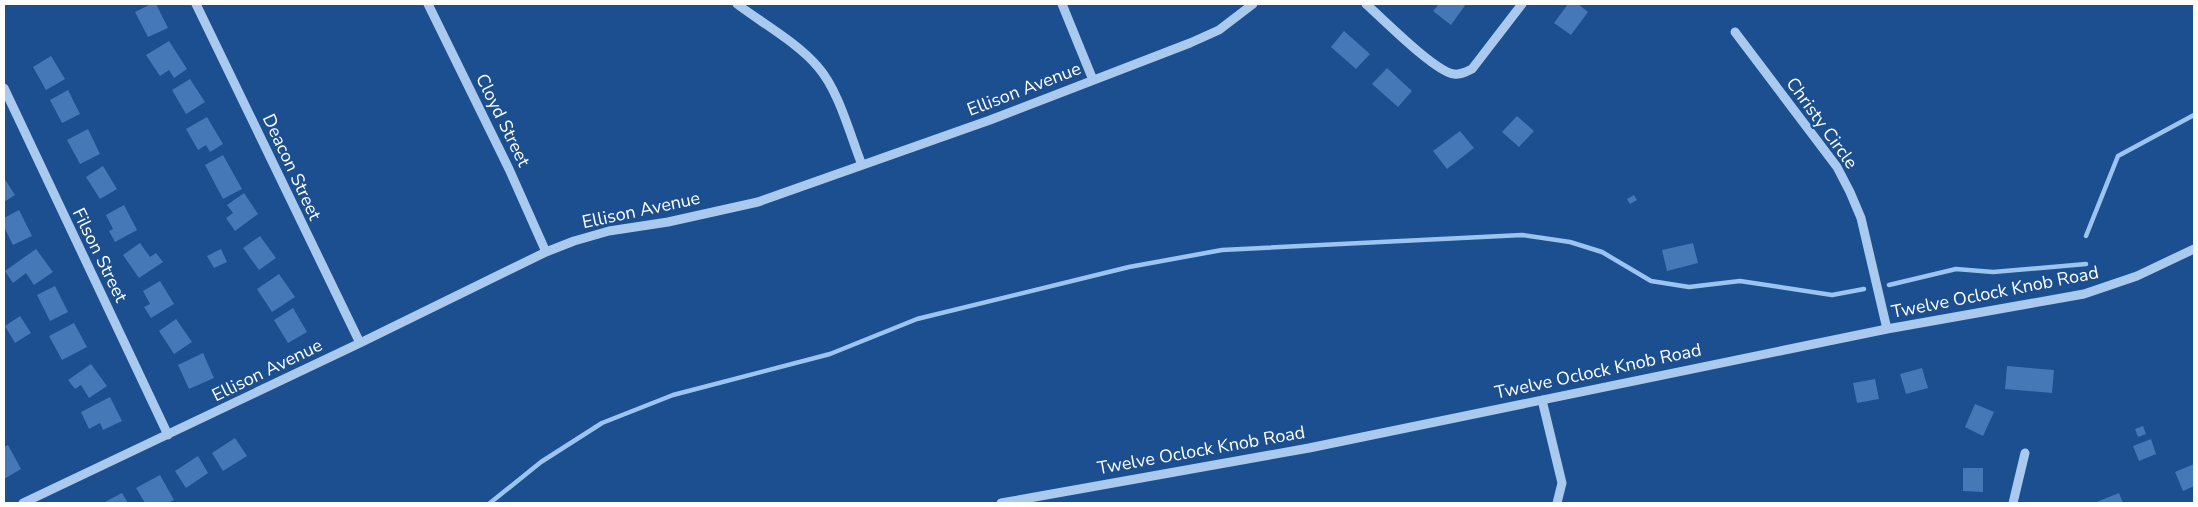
<svg xmlns="http://www.w3.org/2000/svg" width="2198" height="507" viewBox="0 0 2198 507" font-family="'Nunito Sans',sans-serif">
  <rect width="100%" height="100%" fill="#1b4f8f"/>
  <g fill="none" stroke-linecap="round" stroke-linejoin="round">
    <path stroke="#9cc4f0" stroke-width="4.5" d="M2086,236L2118,156L2194,115
      M1889,285L1956,269L1993,272L2086,264
      M490,503L541,462L602,423L673,395L830,354L917,319L1129,267L1222,250L1522,235L1570,242L1602,252L1651,281L1689,287L1740,281L1832,295L1864,289"/>
  </g>
  <path fill="#4478b7" d="M151,4H156L168,28L148,37L135,12Z
    M1439,4H1466L1451,25L1433,11Z
    M1568,4H1578L1588,12L1571,35L1554,23Z
    M1344,31L1370,54L1356,69L1331,47Z
    M169,41L187,69L174,78L169,70L160,76L146,55Z
    M51,56L65,79L46,90L33,67Z
    M1387,68L1412,91L1398,107L1372,84Z
    M190,79L205,102L186,114L172,90Z
    M68,90L80,114L62,123L50,100Z
    M1517,116L1534,131L1519,147L1502,132Z
    M207,117L223,144L210,152L206,145L198,150L186,129Z
    M88,129L100,154L80,164L67,140Z
    M1460,131L1474,148L1447,169L1433,151Z
    M223,155L242,189L223,199L205,165Z
    M103,166L117,189L100,199L86,177Z
    M4,178L15,195L4,202Z
    M244,193L258,214L235,231L226,218L233,213L227,205Z
    M1634,195L1637,200L1630,204L1627,199Z
    M124,205L137,230L115,242L109,231L113,229L106,215Z
    M19,210L32,236L13,245L4,227V218Z
    M260,236L276,258L259,270L243,248Z
    M140,243L150,257L156,253L163,262L139,278L123,255Z
    M1693,243L1698,263L1667,271L1662,250Z
    M36,249L53,272L34,285L26,273L13,283L5,271Z
    M221,249L227,262L214,268L207,256Z
    M279,274L295,297L272,312L257,289Z
    M160,281L174,304L151,318L144,307L150,304L143,291Z
    M55,286L68,312L50,321L37,295Z
    M293,308L307,332L288,343L274,320Z
    M20,316L31,333L15,343L5,326Z
    M176,319L192,342L174,354L159,331Z
    M74,323L87,347L62,360L49,336Z
    M203,353L214,378L189,389L178,365Z
    M91,364L107,386L89,398L81,385L75,389L68,380Z
    M2007,366L2054,370L2052,393L2005,389Z
    M1922,368L1928,388L1906,394L1900,374Z
    M1875,379L1879,399L1857,403L1853,383Z
    M110,397L122,421L103,430L100,423L89,429L81,412Z
    M1975,404L1994,412L1983,436L1965,427Z
    M2143,426L2146,434L2138,437L2135,429Z
    M235,438L247,456L223,471L212,453Z
    M2151,439L2156,454L2139,461L2133,446Z
    M8,445L21,469L4,479V447Z
    M198,456L208,473L186,488L175,471Z
    M2194,464V486L2183,491L2175,472Z
    M1963,468H1983V492L1963,491Z
    M160,475L174,500L168,503H145L136,488Z
    M122,493L128,503H103Z
    M2119,493L2123,503H2094Z"/>
  <g fill="none" stroke-linecap="round" stroke-linejoin="round">
    <path stroke="#a9c9ee" stroke-width="9" d="M196,4L360,343
      M428,4L509,169L546,252
      M737,4C762,23 798,43 818,67C839,91 850,135 862,165
      M1062,4L1093,80
      M1366,4C1382,18 1435,72 1454,74C1461,75 1466,72 1472,69L1522,4
      M1735,32L1837,167L1850,192L1861,218L1887,329
      M4,88L168,435
      M1542,400L1562,483L1557,503
      M23,503L360,343L546,252L574,241L609,231L668,222L758,202L990,120L1190,43L1219,30L1253,4
      M1001,503L1309,448L1887,329L2084,294L2137,276L2194,249
      M2013,503L2025,453"/>
  </g>
  <g text-anchor="middle" dominant-baseline="central" stroke-width="4.5" stroke-linejoin="round" paint-order="stroke">
    <g font-size="18" fill="#fff" stroke="#1b4f8f">
      <text transform="translate(1024 89) rotate(-21)">Ellison Avenue</text>
      <text transform="translate(503 120) rotate(64)">Cloyd Street</text>
      <text transform="translate(1822 123) rotate(54)">Christy Circle</text>
      <text transform="translate(292 167) rotate(65)">Deacon Street</text>
      <text transform="translate(641 210) rotate(-12)">Ellison Avenue</text>
      <text transform="translate(100 255) rotate(64)">Filson Street</text>
      <text transform="translate(1995 292) rotate(-11)">Twelve Oclock Knob Road</text>
      <text transform="translate(267 370) rotate(-26)">Ellison Avenue</text>
      <text transform="translate(1598 371) rotate(-12)">Twelve Oclock Knob Road</text>
      <text transform="translate(1201 450) rotate(-10)">Twelve Oclock Knob Road</text>
    </g>
  </g>
  <rect width="2198" height="507" fill="none" stroke="#ffffff" stroke-width="10"/>
</svg>
